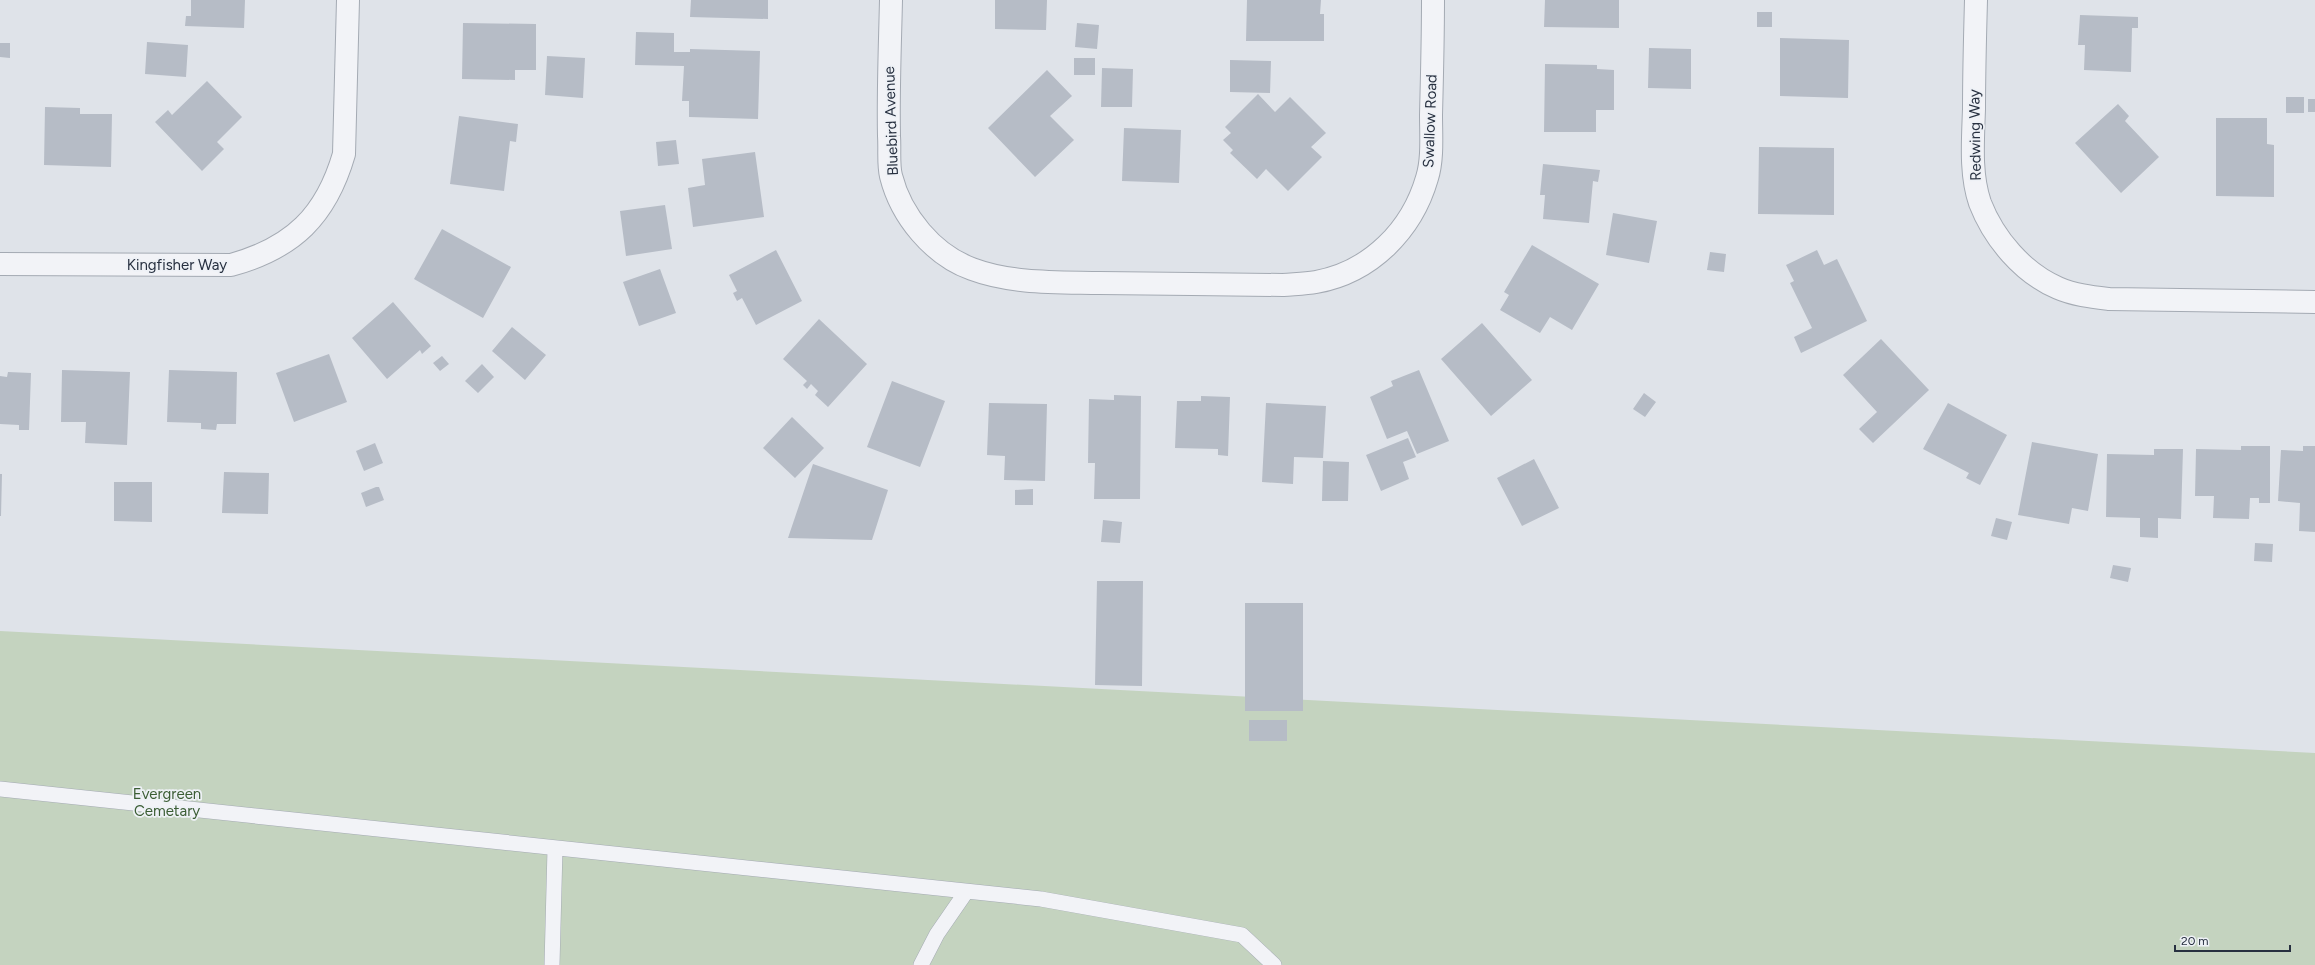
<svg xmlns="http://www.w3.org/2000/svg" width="2315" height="965" viewBox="0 0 2315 965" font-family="Figtree,sans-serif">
  <rect width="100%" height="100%" fill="#dfe3e9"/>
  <path fill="#c4d3bf" d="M0,631L2315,753V965H0Z"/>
  <path fill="#b6bcc6" d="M191,0H245L244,28L185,26L186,16H191Z
    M691,0H768V19L690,17Z
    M995,0H1047L1046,30L995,29Z
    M1247,0H1321L1320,14H1324V41H1246Z
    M1545,0H1619V28L1544,27Z
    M1757,12H1772V27H1757Z
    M2080,15L2138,17V28H2132L2131,72L2084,70L2085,45H2078Z
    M463,23L536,24V70H515V80L462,79Z
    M1077,23L1099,25L1097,49L1075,47Z
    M636,32L674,33V52H690V49L760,51L758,119L689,117V101H682L684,66L635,65Z
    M1780,38L1849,40L1848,98L1780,96Z
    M147,42L188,45L186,77L145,74Z
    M0,43H10V58L0,57Z
    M1649,48L1691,49V89L1648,88Z
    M547,56L585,58L583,98L545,95Z
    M1074,58H1095V75H1074Z
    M1230,60L1271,61L1270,93L1230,92Z
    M1545,64L1597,65V69L1614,70V110H1596V132H1544Z
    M1102,68L1133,69L1132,107H1101Z
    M1047,70L1072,96L1050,116L1074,140L1035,177L988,128Z
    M207,81L242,117L217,142L224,149L202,171L155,122L168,110L172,115Z
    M1258,94L1275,112L1290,97L1326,133L1311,147L1322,157L1288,191L1266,169L1257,179L1230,153L1233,150L1223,140L1231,133L1225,127Z
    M2286,97H2304V113H2286Z
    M2308,99H2315V112H2308Z
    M2118,104L2129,116L2125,121L2159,157L2121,193L2075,143Z
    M45,107L80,108V114H112L111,167L44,165Z
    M459,116L518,124L516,142L510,141L504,191L450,184Z
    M2216,118H2267V144L2274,145V197L2216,196Z
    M1124,128L1181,130L1179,183L1122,181Z
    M676,140L679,164L658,166L656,142Z
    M1759,147L1834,148V215L1758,214Z
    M755,152L764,217L693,227L688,188L705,185L702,159Z
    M1543,164L1600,170L1598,182L1593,181L1589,223L1543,219L1545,195H1540Z
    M665,205L672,249L626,256L620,211Z
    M1613,213L1657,221L1649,263L1606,255Z
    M442,229L511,267L483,318L414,279Z
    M1532,245L1599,284L1572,330L1550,317L1540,333L1500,310L1509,295L1504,292Z
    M776,250L802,301L756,325L742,298L737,301L733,293L737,291L729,275Z
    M1817,250L1824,265L1837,259L1867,321L1801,353L1794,337L1812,328L1790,283L1794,281L1786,265Z
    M1710,252L1726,254L1724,272L1707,270Z
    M660,269L676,313L639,326L623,282Z
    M393,302L431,346L422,354L420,350L387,379L352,338Z
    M819,319L867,364L828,407L815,395L818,391L811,384L807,389L803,385L807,381L783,359Z
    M1482,323L1532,380L1491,416L1441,359Z
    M512,327L546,355L525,380L492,351Z
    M1881,339L1929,390L1873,443L1859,429L1877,412L1843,375Z
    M329,354L347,402L294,422L276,373Z
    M442,356L449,364L440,371L433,363Z
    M482,364L494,377L478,393L465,381Z
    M62,370L130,372L127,445L85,443L86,422H61Z
    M169,370L237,372L236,424H217L216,430L201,429V423L167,422Z
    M1419,370L1449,441L1417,454L1407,431L1387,439L1370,397L1393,386L1391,381Z
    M8,372L31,373L29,430H19V425L0,424V376L7,377Z
    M892,381L945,401L920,467L867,447Z
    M1644,393L1656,402L1645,417L1633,409Z
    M1114,395L1141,396L1140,499H1094L1095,463H1088L1089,399L1114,400Z
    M1201,396L1230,397L1228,456L1218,455V449L1175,448L1177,401H1201Z
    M989,403L1047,404L1045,481L1004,480L1005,456L987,455Z
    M1266,403L1326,406L1323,458L1294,457L1293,484L1262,482Z
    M1948,403L2007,435L1980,485L1966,478L1969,473L1923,449Z
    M792,417L824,448L795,478L763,448Z
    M1408,438L1416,457L1403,462L1409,479L1381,491L1366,455Z
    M2032,442L2098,454L2088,511L2072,508L2069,524L2018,515Z
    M375,443L383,463L364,471L356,451Z
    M2241,446H2270V503H2259V498H2250L2249,519L2213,518L2214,496H2195L2196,449L2241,450Z
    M2303,446H2315V532L2299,531L2300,503L2278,501L2281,450L2303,451Z
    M2154,449H2183L2181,519L2158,518V538L2140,537V518L2106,517L2107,454L2154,455Z
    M1534,459L1559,508L1522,526L1497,478Z
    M1323,461L1349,462L1348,501H1322Z
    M813,464L888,490L872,540L788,538Z
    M224,472L269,473L268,514L222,513Z
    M0,474H2L1,516H0Z
    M114,482H152V522L114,521Z
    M376,487H379L384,500L366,507L361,493Z
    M1033,489V505H1015V490Z
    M1996,518L2012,522L2007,540L1991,536Z
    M1103,520L1122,522L1120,543L1101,542Z
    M2255,543L2273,544L2272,562L2254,561Z
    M2113,565L2131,568L2128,582L2110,578Z
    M1097,581H1143L1142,686L1095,685Z
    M1245,603H1303V711H1245Z
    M1249,720H1287V741H1249Z"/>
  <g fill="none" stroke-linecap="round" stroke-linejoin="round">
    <defs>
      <path id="lane" d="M0,789L1041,899L1242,935L1274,965
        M552,965L555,849
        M921,965L937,934L966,892"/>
      <path id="street" d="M891,0C890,45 888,91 889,136C890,149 888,164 891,176C901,216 933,255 972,269C1012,284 1058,282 1100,283C1161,284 1222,284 1283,285C1294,284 1305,284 1316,282C1371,272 1412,230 1427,178C1433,159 1431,135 1431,115C1432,77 1433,38 1433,0
        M1976,0C1975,36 1974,73 1974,109C1973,140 1970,174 1980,203C1994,239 2023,273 2058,288C2074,295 2092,297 2109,299L2315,302
        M0,264L231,265C293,248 326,216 344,154L348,0"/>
    </defs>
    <use href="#lane" stroke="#a4aab3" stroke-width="16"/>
    <use href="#street" stroke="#a4aab3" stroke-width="24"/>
    <use href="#lane" stroke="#f2f3f7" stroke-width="15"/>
    <use href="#street" stroke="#f2f3f7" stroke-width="22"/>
  </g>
  <g text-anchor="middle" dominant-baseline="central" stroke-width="3.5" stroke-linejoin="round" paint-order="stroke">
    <g font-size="15" fill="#273040" stroke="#eef1f6">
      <text transform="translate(891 121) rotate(-92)">Bluebird Avenue</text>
      <text transform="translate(1430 121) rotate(-88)">Swallow Road</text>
      <text transform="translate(1975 135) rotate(-91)">Redwing Way</text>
      <text x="177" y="265">Kingfisher Way</text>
    </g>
    <g font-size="15" fill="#3b5d34" stroke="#eef1f6">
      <text x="167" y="794">Evergreen<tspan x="167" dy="17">Cemetary</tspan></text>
    </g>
  </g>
  <path d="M2175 945v6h115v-6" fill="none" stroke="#273040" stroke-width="2"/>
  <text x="2181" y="945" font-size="12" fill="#273040" stroke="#eef1f6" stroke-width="3" paint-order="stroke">20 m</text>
</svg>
